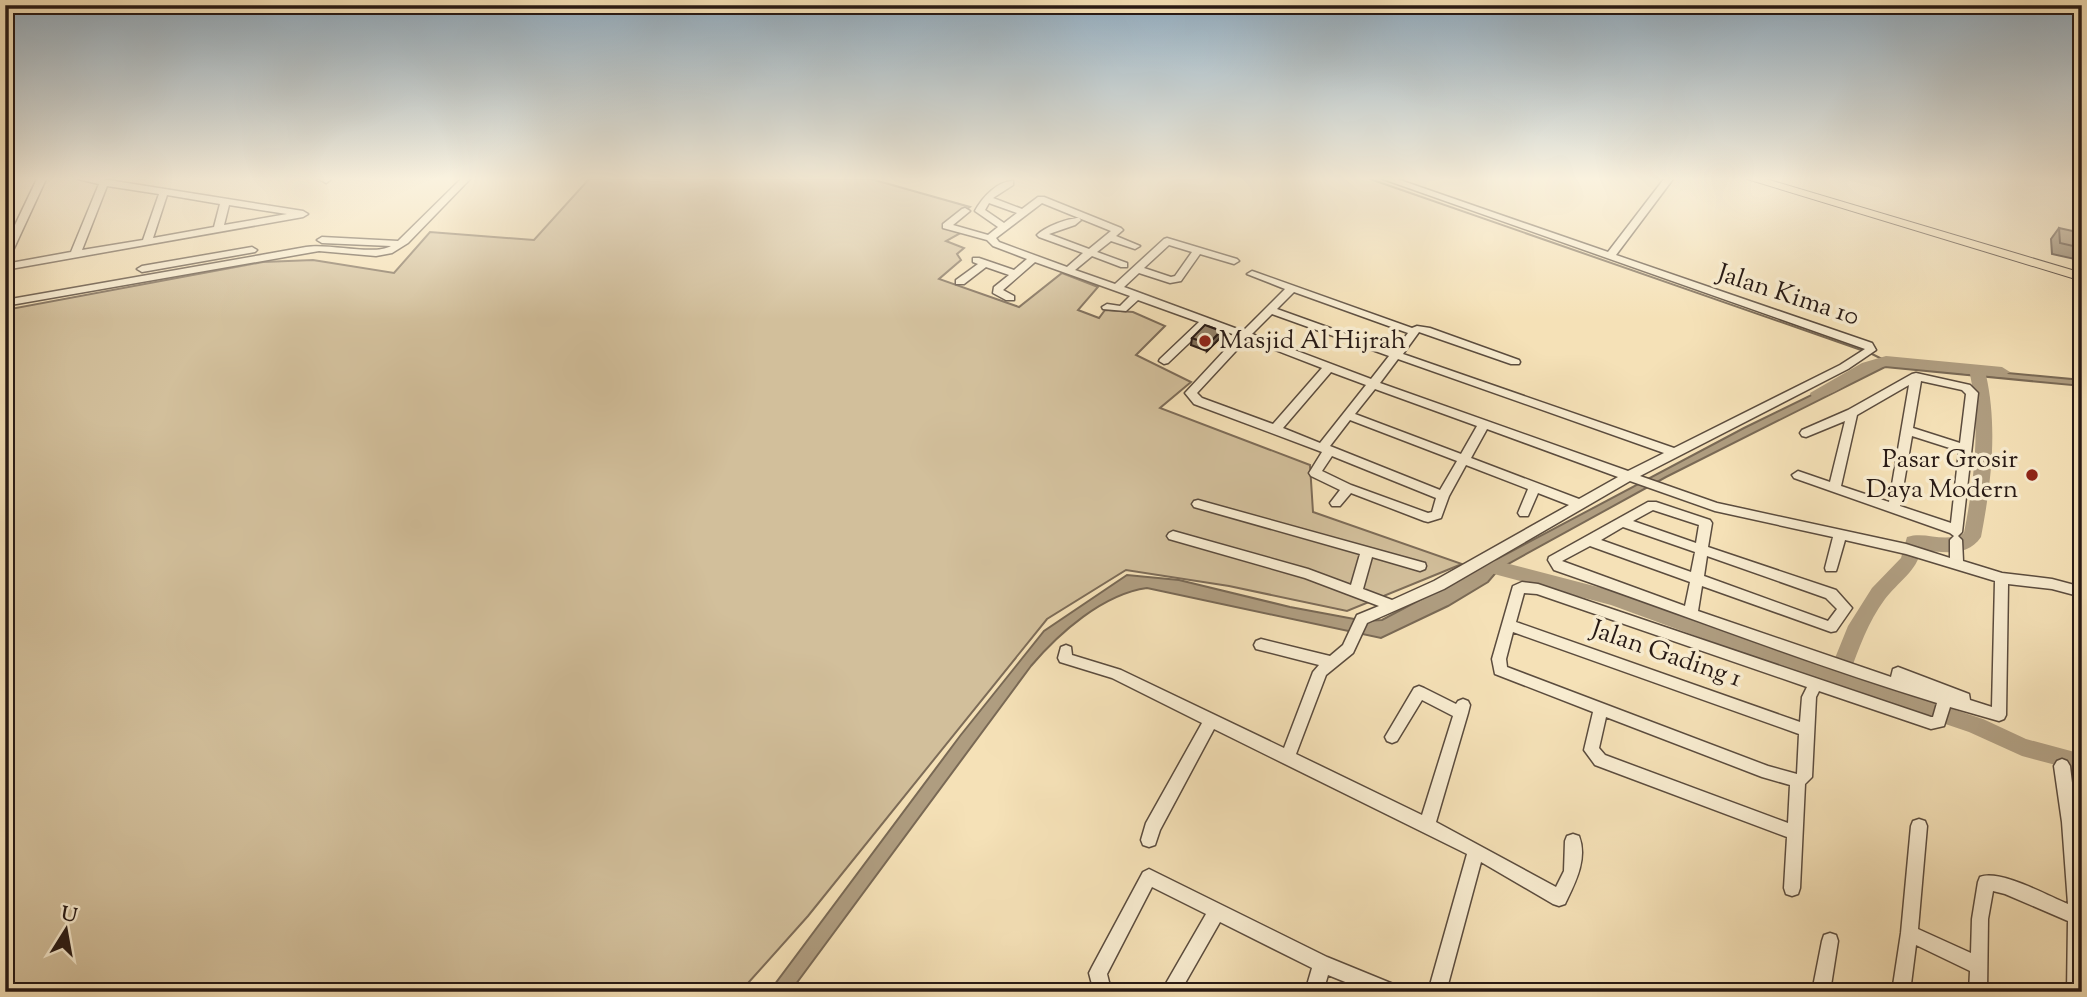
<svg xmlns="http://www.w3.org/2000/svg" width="2087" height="997" viewBox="0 0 2087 997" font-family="'Sorts Mill Goudy',serif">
  <rect width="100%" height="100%" fill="#f5e1b7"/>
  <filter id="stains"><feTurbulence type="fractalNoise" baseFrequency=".00286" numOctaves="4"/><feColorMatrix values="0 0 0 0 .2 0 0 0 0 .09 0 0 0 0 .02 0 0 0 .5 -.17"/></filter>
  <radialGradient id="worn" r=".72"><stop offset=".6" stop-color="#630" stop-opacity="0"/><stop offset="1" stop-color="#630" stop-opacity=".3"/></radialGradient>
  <path fill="#d2bf9b" stroke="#7d6c58" stroke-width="2" d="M589,179H871L970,207L946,224L966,230L946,241L964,248L957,254L961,260L939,279L1019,307L1062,273L1098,287L1078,310L1099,318L1105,310L1133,312L1165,326L1136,355L1191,382L1160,408L1310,465L1313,512L1462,564L1347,611L1229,586L1126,570L1047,619L808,916L740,992H5V310L263,262L313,260L394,273L430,232L534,240Z"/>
  <path fill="#af9d80" stroke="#796955" stroke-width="2" d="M1881,361L2082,380V386L1885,367L1666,477L1499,569L1488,582L1448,606L1381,638L1147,588C1103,594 1059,633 1031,666L790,992H769L960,736L1044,631L1127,575L1179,580L1290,607L1365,621L1382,620L1744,428Z"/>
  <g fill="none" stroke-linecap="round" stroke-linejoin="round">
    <path stroke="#796955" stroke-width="2" d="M1370,179L1864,351
      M1870,353L1886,361"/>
    <path fill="#af9d80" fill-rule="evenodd" d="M1886,356L2002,367L2010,372L2002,377L1986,375C1998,428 1991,485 1981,537C1967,558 1942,552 1921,550C1917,571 1898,582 1885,599C1868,622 1859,648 1849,675L1983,719L2026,739L2082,754V772L2022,756L1969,732L1830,685L1611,605L1494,574L1487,572L1485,567L1487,562L1494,560L1621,593L1831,668L1848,626L1872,588L1901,558L1907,537C1927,531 1944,544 1964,533C1974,482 1981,426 1970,374C1944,371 1901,361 1877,368C1859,374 1830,401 1812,397L1810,393L1862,363Z"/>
    <defs>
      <path id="minor" d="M37,179H46L10,257L5,260V246Z
        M78,179H102L303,211L308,214L303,217L5,270V264L71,252L99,184ZM107,186L159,194L143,240L82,250ZM167,195L220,204L214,227L153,238ZM229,205L287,214L224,225Z
        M319,179H330V180L326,183Z
        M461,179H470L408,243L392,253L376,256L319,251L5,306V300C106,282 206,265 306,247C329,243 374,256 391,246L322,243L317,240L322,237L398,241Z
        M1383,179H1397L1608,252L1664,179H1673L1616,255L1872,343L1876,350L1848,369L1640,476L1717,503L1906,544L1950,558V540L1954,536L1950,533L1794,478L1792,475L1798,471L1830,482L1845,421L1806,437L1802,436L1800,433L1802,430L1848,410L1912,374L1916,373L1970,385L1978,393L1962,532L1958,536L1962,540L1963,561L2002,573L2052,579L2082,587V597L2052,589L2008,584L2006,715L2004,719L1999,721L1950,707L1944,726L1931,729L1819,691L1816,697L1812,777L1805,784L1800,888L1798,894L1792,896L1786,894L1784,888L1787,837L1595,765L1584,750L1593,712L1495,674L1492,659L1513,586L1522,582L1538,584L1931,717H1933L1937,703C1809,664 1682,614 1554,570L1548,560L1549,557L1648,502H1656L1710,520L1712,523L1708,547L1836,590L1852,608L1836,631L1831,632L1702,586L1698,611L1891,677L1893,669L1898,667L1969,694L1970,700L1992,707L1995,581L1906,554L1845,540L1837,568L1836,571H1826L1825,568L1833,537L1715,511L1630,481L1444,589L1367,623L1353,653L1326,675L1296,754L1422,815L1453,716L1422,700L1397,741L1392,743L1387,741L1385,737L1414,688L1419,686L1424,688L1456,704L1458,701L1463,699L1468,701L1470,705L1468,713L1436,822L1556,887L1564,871L1565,841L1567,836L1573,834L1579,836C1588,859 1575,883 1565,904L1559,906L1553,904L1481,862L1446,992H1428L1467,854L1214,729L1160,830L1155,845L1149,847L1143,845L1141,840L1146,823L1202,723L1112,678L1060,662L1058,658L1061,647L1066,645L1071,647L1072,655L1121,670L1284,748L1313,672L1319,665L1256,649L1254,645L1256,641L1261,639L1330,656L1343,645L1357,615L1379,606L1305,578L1169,539L1167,536L1169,533L1173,531L1308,569L1351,585L1360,554L1194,507L1192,504L1194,501L1198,500L1425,563L1426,566L1425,569L1420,571L1372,557L1363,589L1392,600L1434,581L1569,505L1538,493L1528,516H1520L1518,513L1528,489L1466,465L1449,496L1441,518L1428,522L1424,521L1351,493L1340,506H1332L1330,503L1340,490L1311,476L1309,473L1322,452L1194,404L1185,393L1238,336L1208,325L1168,363L1164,364L1159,361L1160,359L1199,322L1138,300L1126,311L1103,309L1102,307L1107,304L1120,306L1130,296L1035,262L1003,290L1014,296V300H1006L993,293L994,287L1009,275L986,267L964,284H956V280L978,264L973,262V258H979L1014,270L1027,259L993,246L987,240L943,228V224L962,209L965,208L970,211L953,225L988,235L998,227L975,211C982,198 997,181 1013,181V185L993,198L1022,209L1038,197H1044L1121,228L1123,230L1116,236L1140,246L1135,249L1111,241L1097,252L1127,263V267H1121L1092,256L1075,270L1115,284L1164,239L1167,238L1237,259L1239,261L1234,264L1200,254L1181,281L1170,283L1139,273L1124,287L1243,331L1285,289L1247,274L1252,271L1255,272L1412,328L1417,326L1430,328L1519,360L1520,362L1519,364H1511L1419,332L1403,354L1674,448L1840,365L1865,349ZM989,203L1017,213L1004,223L985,210ZM1042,203L1111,231L1089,249L1049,234L1075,225L1081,220L1079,218C1068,218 1045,227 1037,235L1039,237L1083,253L1067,267L999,242L996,238ZM1169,245L1192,252L1175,276L1171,277L1144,268ZM1294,292L1408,333L1394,351L1277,309ZM1272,314L1389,356L1371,379L1252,334ZM1247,339L1322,368L1273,424L1202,398L1197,393ZM1398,359L1664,453L1628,471L1380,383ZM1331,372L1366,385L1320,443L1283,428ZM1921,381L1962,390L1966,394L1960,443L1913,428ZM1909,385L1889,502L1841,486L1857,415ZM1375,389L1477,426L1461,454L1355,414ZM1350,420L1457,461L1440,490L1330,446ZM1487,429L1618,477L1579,499L1471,458ZM1912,436L1959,451L1951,523L1900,506ZM1332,456L1436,498L1432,512L1428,513L1351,485L1322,471ZM1653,510L1699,525L1696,543L1633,521ZM1623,527L1695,552L1691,572L1601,540ZM1590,546L1690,582L1685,606L1562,561ZM1707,556L1826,598L1837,609L1828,621L1704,576ZM1524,593L1537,594L1807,687L1802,697L1800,722L1516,622ZM1513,632L1799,734L1797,774L1768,766L1507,667L1506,659ZM1606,717L1762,777L1790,785L1788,823L1605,755L1599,748Z
        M252,247L257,250L255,252L142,272L137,269L142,266Z
        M2062,759L2067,761L2070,766L2082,866V992H2067L2068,921L2005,894L1993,891L1988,919L1987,992H1969L1970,971L1916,945L1910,992H1892L1901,933L1911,826L1913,821L1919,819L1925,821L1927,826L1918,929L1971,953L1972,919L1978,882L1980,877C2000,869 2048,896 2068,904L2062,822L2054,766L2057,761Z
        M1149,869L1327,957L1398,986L1401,992H1370L1328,975L1323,992H1305L1312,968L1220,922L1180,992H1161L1206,914L1152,887L1107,974L1109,982L1116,992H1094L1089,973L1092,967L1143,872Z
        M1830,933L1836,935L1838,941L1830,992H1812L1822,941L1824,935Z"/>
      <path id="major" d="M1747,179H1766L2082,273V281Z"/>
    </defs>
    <use href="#minor" stroke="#5b4c3e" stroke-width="3"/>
    <use href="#major" stroke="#281a15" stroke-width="2"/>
    <use href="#minor" fill="#f8ecd0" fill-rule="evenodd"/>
    <use href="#major" fill="#f5e1b7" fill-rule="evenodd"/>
  </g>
  <path fill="#7e6f5a" stroke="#281a15" stroke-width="2" d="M2059,228L2082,248V256L2079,260L2052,254L2051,239Z
    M1221,331L1220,338L1207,351L1191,345L1192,338Z"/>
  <path fill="#675a4a" stroke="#281a15" stroke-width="2" d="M1221,331L1220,338L1207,351L1208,344Z"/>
  <path fill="#938169" stroke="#281a15" stroke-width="2" d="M2059,228L2082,233V248L2060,243Z
    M1205,325L1221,331L1208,344L1192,338Z"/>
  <linearGradient id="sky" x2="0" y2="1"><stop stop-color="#91abbe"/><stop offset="0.56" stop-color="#faf2df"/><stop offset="1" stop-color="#faf2df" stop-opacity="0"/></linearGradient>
  <rect width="2087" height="319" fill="url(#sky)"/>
  <g fill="#8f2418" stroke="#f8ecd0" stroke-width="2.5">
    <circle cx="1205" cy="341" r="7"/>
    <circle cx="2032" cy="475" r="7"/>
  </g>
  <g text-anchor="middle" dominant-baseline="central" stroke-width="7" stroke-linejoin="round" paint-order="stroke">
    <g font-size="26" fill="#281a15" stroke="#f8ecd0">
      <text transform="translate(1788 296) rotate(18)">Jalan Kima 10</text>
      <text transform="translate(1666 655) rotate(19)">Jalan Gading 1</text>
    </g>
    <g font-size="26" fill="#281a15" stroke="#f8ecd0" text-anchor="start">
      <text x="1219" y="341">Masjid Al Hijrah</text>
      <text x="2018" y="460" text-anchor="end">Pasar Grosir<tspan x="2018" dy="30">Daya Modern</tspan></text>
    </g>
  </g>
  <rect width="2087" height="997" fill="none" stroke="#f5e1b7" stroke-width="28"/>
  <rect x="7" y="7" width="2073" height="983" fill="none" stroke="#281a15" stroke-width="3.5"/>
  <rect x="14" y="14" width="2059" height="969" fill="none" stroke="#281a15" stroke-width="2"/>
  <g transform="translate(66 930) rotate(11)" stroke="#f8ecd0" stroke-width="5" paint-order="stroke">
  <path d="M0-5L12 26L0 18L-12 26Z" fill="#281a15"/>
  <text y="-10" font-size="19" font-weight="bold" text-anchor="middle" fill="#281a15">U</text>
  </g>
  <rect width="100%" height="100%" filter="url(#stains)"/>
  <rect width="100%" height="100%" fill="url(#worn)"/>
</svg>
